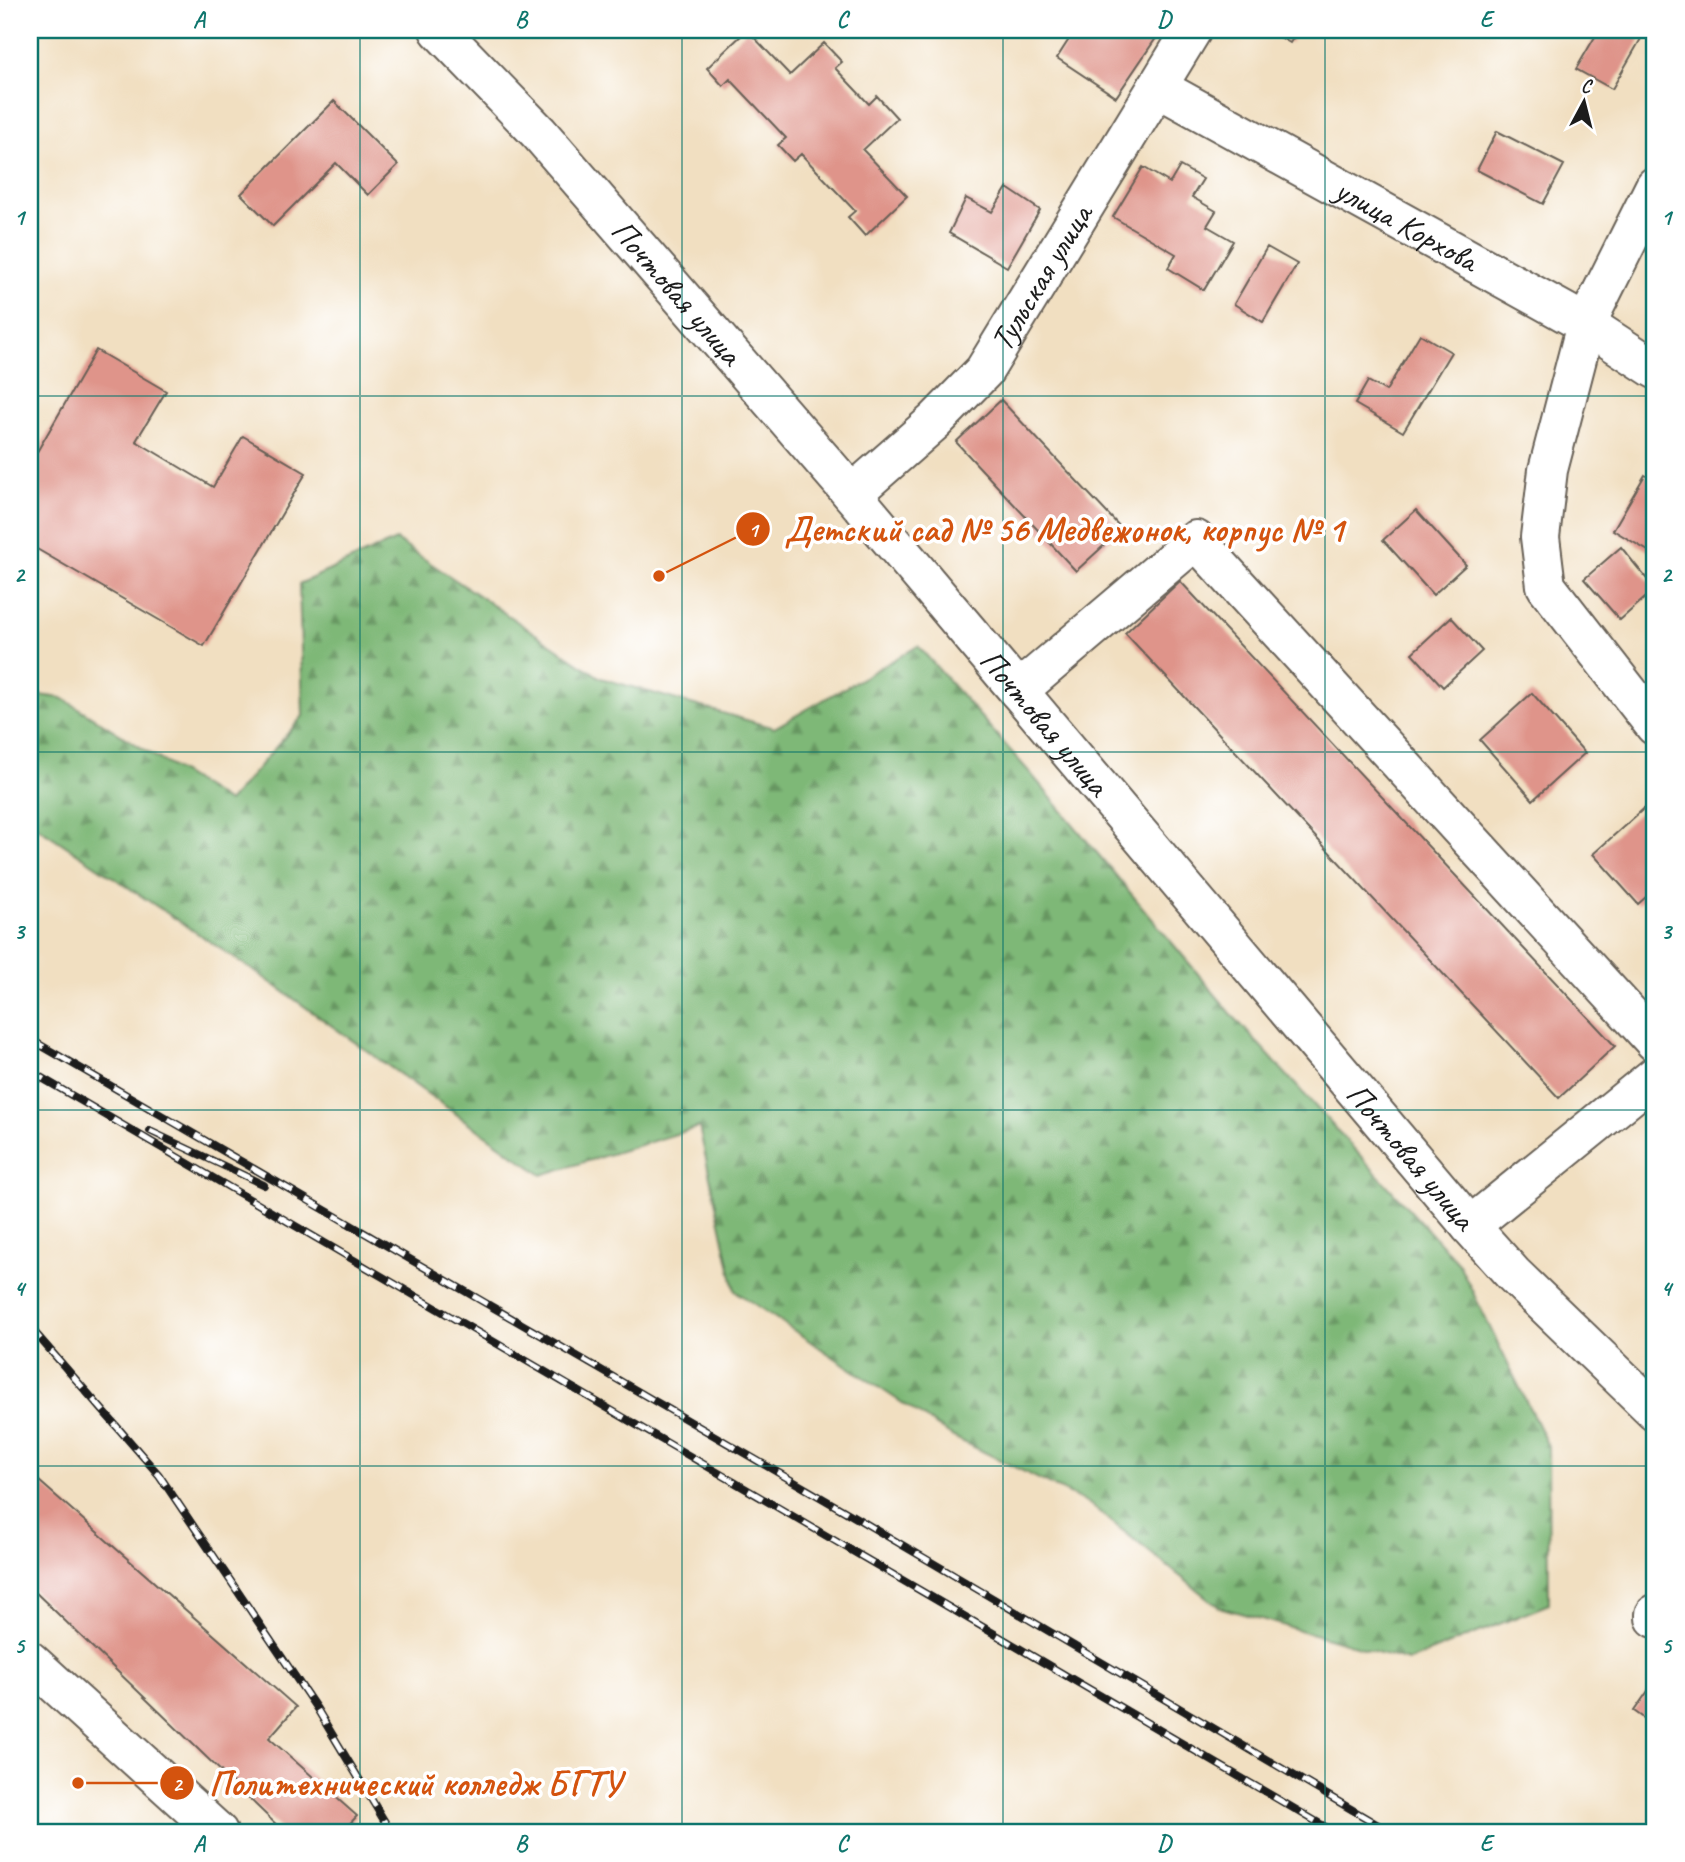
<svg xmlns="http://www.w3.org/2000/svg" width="1685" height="1862" viewBox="0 0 1685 1862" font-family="Caveat,sans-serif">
  <defs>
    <pattern id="forest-firs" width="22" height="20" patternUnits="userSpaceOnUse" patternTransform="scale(1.75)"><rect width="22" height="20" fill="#7eb877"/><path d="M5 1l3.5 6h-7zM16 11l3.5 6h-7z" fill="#669561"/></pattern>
  </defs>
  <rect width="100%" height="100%" fill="#fff"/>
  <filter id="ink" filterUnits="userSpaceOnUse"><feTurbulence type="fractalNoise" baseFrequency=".0143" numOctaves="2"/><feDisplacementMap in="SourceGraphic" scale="14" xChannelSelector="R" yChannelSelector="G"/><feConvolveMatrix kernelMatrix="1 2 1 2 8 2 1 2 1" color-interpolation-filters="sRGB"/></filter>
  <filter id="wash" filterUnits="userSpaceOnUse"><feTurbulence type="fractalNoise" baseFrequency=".00686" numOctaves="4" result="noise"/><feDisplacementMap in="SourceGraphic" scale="28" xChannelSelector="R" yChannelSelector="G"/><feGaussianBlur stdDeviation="1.57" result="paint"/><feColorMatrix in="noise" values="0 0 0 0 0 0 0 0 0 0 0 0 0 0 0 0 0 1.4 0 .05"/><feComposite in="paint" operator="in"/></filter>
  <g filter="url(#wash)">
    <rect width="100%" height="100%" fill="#f1dfc1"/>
    <path fill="url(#forest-firs)" stroke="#4d6a4a" stroke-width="2" d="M396,540L601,678L774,728L918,646L1032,775L1234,1017L1459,1264L1548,1446L1549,1604L1408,1661L1219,1607L1088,1503L953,1437L735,1291L699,1127L542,1175L263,977L30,822V694L62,698L228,802L303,716L299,584Z"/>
    <g id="blocks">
      <path fill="#df948a" d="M747,30L790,75L824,43L842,62L835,68L869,104L877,96L897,118L863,150L907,196L865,236L848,217L855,211L801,154L793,161L778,145L786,138L730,79L723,86L707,68Z
        M1075,30H1143L1156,38L1116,97L1057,58Z
        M1268,30H1298L1290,43Z
        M1599,30H1629L1642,37L1612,89L1576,69Z
        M334,101L398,165L368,195L336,163L273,226L241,194Z
        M1497,131L1564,165L1543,204L1477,170Z
        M1180,166L1203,179L1192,197L1216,211L1207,226L1233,241L1204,290L1168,268L1176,254L1113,217L1143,167L1170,183Z
        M1007,188L1040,210L1007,267L949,233L966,198L992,212Z
        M1267,247L1297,264L1263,322L1234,304Z
        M1420,334L1451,352L1403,432L1355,404L1368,381L1386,391Z
        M96,350L166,391L136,441L213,487L243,436L306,473L204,646L30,545V454L34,457Z
        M1001,400L1122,529L1076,571L956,442Z
        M1645,475L1655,481V555L1613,530Z
        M1416,510L1466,565L1433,595L1383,540Z
        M1621,547L1655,589L1620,620L1584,579Z
        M1180,581L1615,1046L1559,1098L1125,633Z
        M1451,617L1482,651L1443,687L1412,653Z
        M1532,693L1585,753L1533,800L1480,740Z
        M1649,804L1655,812V889L1638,904L1593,854Z
        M30,1473L296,1707L269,1738L357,1816L342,1832H284L30,1587Z
        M1655,1681V1726L1634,1711Z"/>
    </g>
  </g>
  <g filter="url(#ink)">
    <use href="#blocks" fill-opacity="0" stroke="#676056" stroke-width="2"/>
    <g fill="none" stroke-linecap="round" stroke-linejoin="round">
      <defs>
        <g id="minor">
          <path id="s1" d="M439,30L539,133L852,494L1470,1226L1513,1274L1655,1411"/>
          <path id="s2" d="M1157,87L1586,324L1655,369"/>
          <path d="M1655,186L1586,324L1548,470L1540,537L1546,586L1655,726"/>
          <path id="s3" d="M852,494L935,421L984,371L1192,30"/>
          <path d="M1018,691L1196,540L1655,1042"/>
          <path d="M1470,1226L1655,1076"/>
          <path d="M1655,1614V1618"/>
        </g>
        <path id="major" d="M30,1661L218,1832"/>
      </defs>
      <use href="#minor" stroke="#676056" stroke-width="42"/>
      <use href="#major" stroke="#676056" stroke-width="42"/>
      <use href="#minor" stroke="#fff" stroke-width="38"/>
      <use href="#major" stroke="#fff" stroke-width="38"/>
      <defs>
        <path id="rail" d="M30,1039L853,1516L1390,1832
          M30,1071L1334,1832
          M150,1131L264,1185
          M30,1327L159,1475L317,1709L391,1832"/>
      </defs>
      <use href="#rail" stroke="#1c1c1c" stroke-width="8"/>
      <use href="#rail" stroke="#fff" stroke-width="5" stroke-dasharray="16" stroke-linecap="butt"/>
    </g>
  </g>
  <path fill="none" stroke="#0f766e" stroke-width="2" stroke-opacity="0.55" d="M360,30V1832M682,30V1832M1003,30V1832M1325,30V1832M30,396H1655M30,752H1655M30,1110H1655M30,1466H1655"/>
  <g text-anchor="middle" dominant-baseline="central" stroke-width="7" stroke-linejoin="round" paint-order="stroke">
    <g font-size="33" fill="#1c1c1c" stroke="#fff">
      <text stroke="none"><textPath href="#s2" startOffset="285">улица Корхова</textPath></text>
      <text stroke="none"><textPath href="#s3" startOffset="290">Тульская улица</textPath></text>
      <text stroke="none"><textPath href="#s1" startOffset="354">Почтовая улица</textPath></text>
      <text stroke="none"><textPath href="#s1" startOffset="920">Почтовая улица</textPath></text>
      <text stroke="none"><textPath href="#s1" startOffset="1488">Почтовая улица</textPath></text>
    </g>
  </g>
  <path fill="none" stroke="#d4530e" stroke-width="2.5" d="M659 576L753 529M78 1783L177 1783"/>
  <g fill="#d4530e" stroke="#fff" stroke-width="2.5">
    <circle cx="659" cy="576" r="7"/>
    <circle cx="78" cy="1783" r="7"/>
    <circle cx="753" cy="529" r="18"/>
    <circle cx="177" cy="1783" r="18"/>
  </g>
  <g font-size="21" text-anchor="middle" font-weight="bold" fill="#fff">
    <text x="753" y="537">1</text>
    <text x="177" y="1791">2</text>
  </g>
  <g font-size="35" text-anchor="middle" font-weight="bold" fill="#d4530e" stroke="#fff" stroke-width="7" stroke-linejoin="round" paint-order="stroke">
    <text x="1064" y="541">Детский сад № 56 Медвежонок, корпус № 1</text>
    <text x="415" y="1795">Политехнический колледж БГТУ</text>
  </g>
  <rect width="1685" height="1862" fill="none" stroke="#fff" stroke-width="77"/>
  <g transform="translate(1584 102) rotate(7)" stroke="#ffffff" stroke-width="5" paint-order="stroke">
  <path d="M0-5L12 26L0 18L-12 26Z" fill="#1c1c1c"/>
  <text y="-10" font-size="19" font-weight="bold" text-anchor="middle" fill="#1c1c1c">С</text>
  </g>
  <rect x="38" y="38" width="1608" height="1786" fill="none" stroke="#0f766e" stroke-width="2.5"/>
  <g font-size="23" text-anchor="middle" font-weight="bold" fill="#0f766e">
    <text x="199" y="27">A</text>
    <text x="521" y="27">B</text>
    <text x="842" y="27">C</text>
    <text x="1164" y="27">D</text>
    <text x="1486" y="27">E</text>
    <text x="19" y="225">1</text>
    <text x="1666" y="225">1</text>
    <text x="19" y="582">2</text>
    <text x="1666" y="582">2</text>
    <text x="19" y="939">3</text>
    <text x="1666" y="939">3</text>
    <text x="19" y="1296">4</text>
    <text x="1666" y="1296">4</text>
    <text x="19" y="1653">5</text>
    <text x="1666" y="1653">5</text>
    <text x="199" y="1851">A</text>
    <text x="521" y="1851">B</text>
    <text x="842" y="1851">C</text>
    <text x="1164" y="1851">D</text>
    <text x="1486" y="1851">E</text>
  </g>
</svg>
